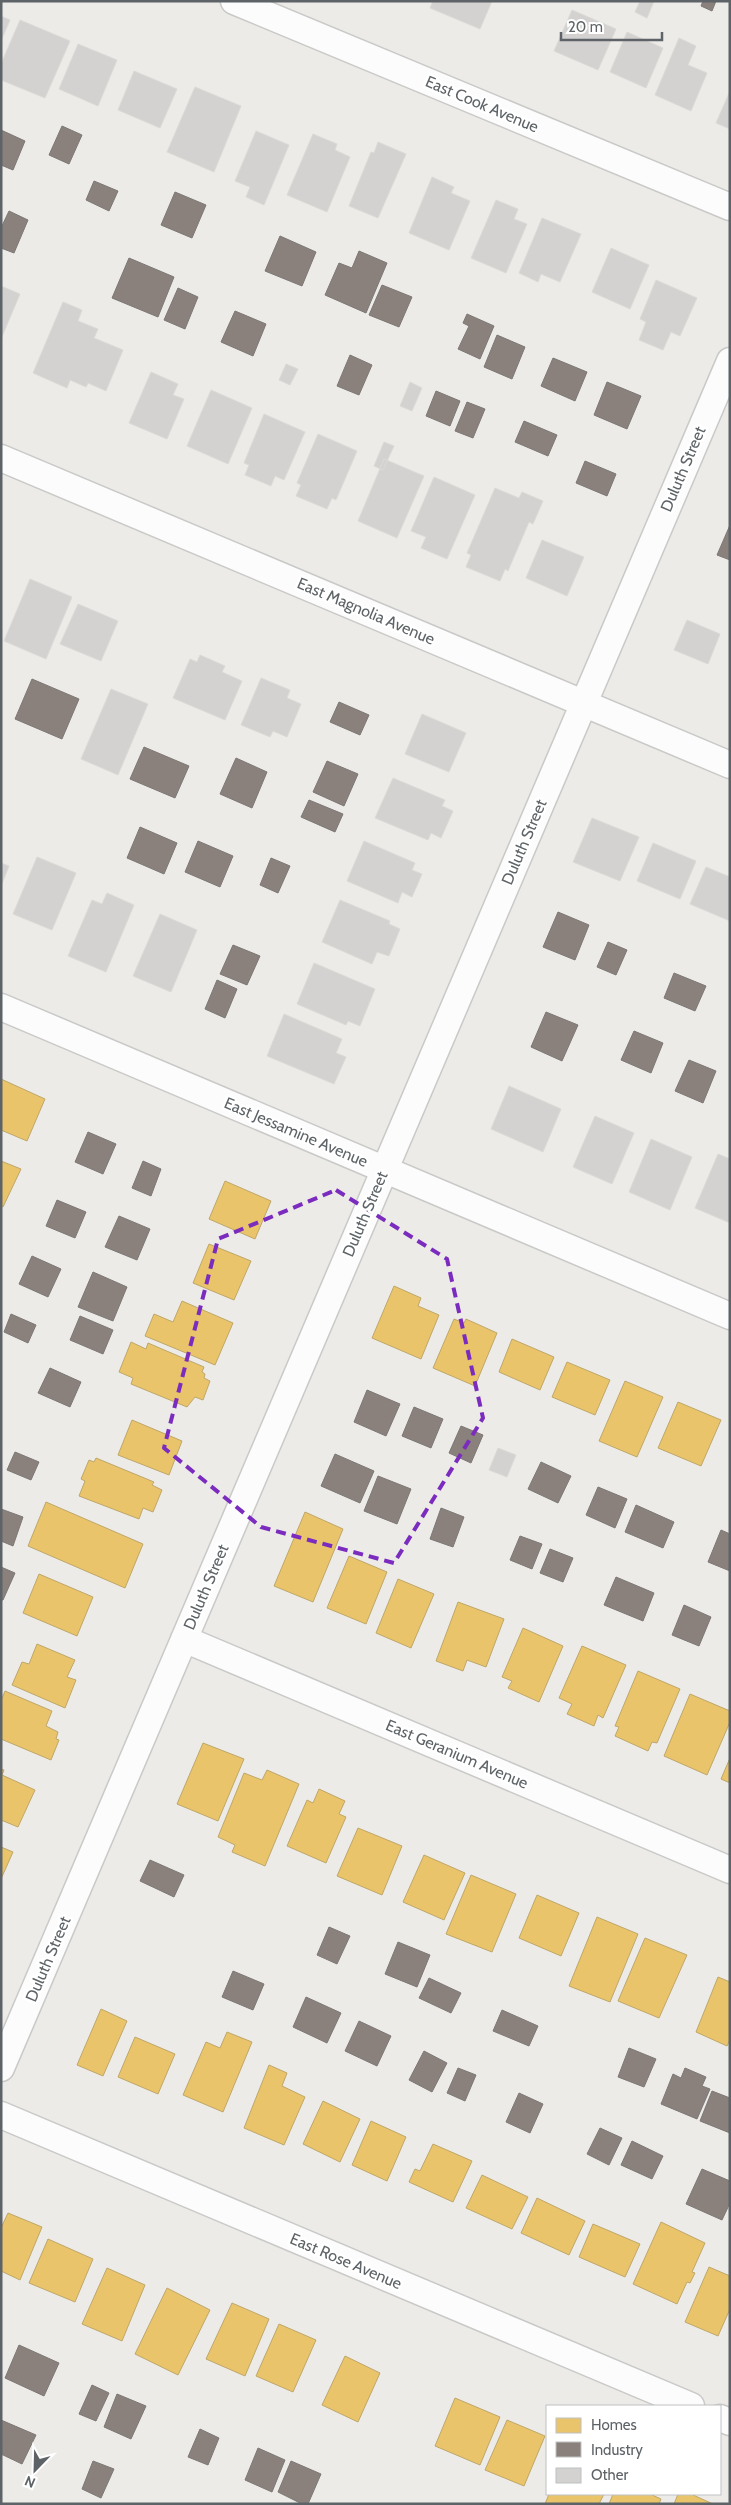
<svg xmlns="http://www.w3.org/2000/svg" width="731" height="2505" viewBox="0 0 731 2505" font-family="Cabin,sans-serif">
  <rect width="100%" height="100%" fill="#edebe8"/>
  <path fill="#e9c46a" stroke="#bfa769" d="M1,1079L45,1099L27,1141L1,1130Z
    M1,1161L21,1169L3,1207L1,1206Z
    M225,1181L271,1201L255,1239L209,1219Z
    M209,1244L251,1261L234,1300L193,1283Z
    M394,1286L421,1298L418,1306L439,1315L421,1359L372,1338Z
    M182,1301L233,1323L215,1365L145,1336L154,1314L173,1322Z
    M454,1319L464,1323L466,1319L497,1333L475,1386L433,1368Z
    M512,1339L554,1357L540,1390L499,1372Z
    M131,1342L146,1349L148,1343L204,1367L202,1372L205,1374L204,1378L210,1381L203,1400L195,1397L187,1407L131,1384L133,1378L119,1372Z
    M567,1362L610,1380L595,1415L552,1397Z
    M625,1381L663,1397L637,1457L599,1441Z
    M678,1402L721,1420L701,1466L658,1448Z
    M132,1420L182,1441L169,1475L118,1455Z
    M96,1458L154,1482L152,1485L162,1490L153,1512L143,1508L139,1519L79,1496L85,1481L81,1479L89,1460L94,1462Z
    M46,1502L143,1544L125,1588L28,1546Z
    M305,1512L343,1529L313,1602L274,1586Z
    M349,1556L387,1572L366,1624L327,1608Z
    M39,1574L93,1597L77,1636L23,1613Z
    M398,1579L434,1594L411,1648L376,1633Z
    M458,1602L504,1619L486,1667L467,1660L463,1671L436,1661Z
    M523,1628L563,1646L539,1702L508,1688L512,1681L502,1677Z
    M37,1644L75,1660L67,1677L76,1680L65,1708L12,1685L22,1662L29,1664Z
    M582,1646L626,1665L603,1718L598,1715L594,1726L567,1714L572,1704L559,1698Z
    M638,1671L680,1689L657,1743L652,1742L648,1751L615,1736L619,1727L615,1726Z
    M5,1691L52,1711L46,1726L58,1732L56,1739L59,1740L51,1760L1,1739V1701Z
    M690,1694L730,1711V1722L707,1775L664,1756Z
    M203,1743L244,1759L218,1821L177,1804Z
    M730,1758V1783L721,1779Z
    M1,1769L4,1770L2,1775L35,1790L18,1827L1,1820Z
    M267,1770L299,1784L265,1866L232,1852L235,1845L218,1837L244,1773L262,1780Z
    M319,1789L345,1801L339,1814L346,1817L326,1863L287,1846L307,1800L313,1803Z
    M358,1828L402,1846L382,1895L337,1876Z
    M1,1847L13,1852L1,1879Z
    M424,1855L465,1873L444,1920L403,1902Z
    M471,1875L516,1894L492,1952L446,1934Z
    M537,1895L579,1913L561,1956L519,1938Z
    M597,1917L638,1934L610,2002L569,1986Z
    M645,1938L687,1955L659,2018L618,2001Z
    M718,1977L730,1982V2040L727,2046L696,2032Z
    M101,2009L127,2021L103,2076L77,2065Z
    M227,2032L252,2042L223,2112L183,2095L206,2042L220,2048Z
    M135,2037L175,2054L158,2094L118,2077Z
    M269,2065L287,2073L282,2086L305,2097L284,2145L244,2128Z
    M323,2101L360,2119L340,2162L303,2144Z
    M371,2121L406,2137L387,2181L352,2165Z
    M433,2144L472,2161L453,2202L409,2182L415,2169L420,2171Z
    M482,2175L528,2197L512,2229L466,2208Z
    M537,2198L585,2221L569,2255L521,2233Z
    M8,2213L42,2227L20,2280L1,2271V2228Z
    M661,2222L705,2243L692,2272L695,2273L690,2283L687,2282L677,2304L633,2284Z
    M593,2224L640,2244L625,2277L579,2257Z
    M48,2239L93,2259L75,2302L29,2283Z
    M709,2267L730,2276V2309L718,2336L685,2322Z
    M107,2268L145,2285L122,2341L82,2324Z
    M167,2288L210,2310L178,2375L135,2354Z
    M232,2303L269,2319L245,2376L206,2359Z
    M279,2324L316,2340L293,2392L256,2376Z
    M345,2356L380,2373L358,2422L322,2405Z
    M455,2398L500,2417L480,2465L435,2446Z
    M507,2420L545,2436L524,2486L485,2470Z
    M549,2494H604L599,2504H545Z
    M613,2494H650L661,2499L659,2504H609Z
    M678,2494H691L713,2504H674Z"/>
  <path fill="#8a817c" stroke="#7c7875" d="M703,1H716L712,11L701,6Z
    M62,126L82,135L69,164L49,155Z
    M1,130L25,141L13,170L1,165Z
    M94,181L118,191L109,211L86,200Z
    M175,192L206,205L192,238L161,225Z
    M9,211L28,220L14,253L1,248V228Z
    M280,236L316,252L302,286L265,271Z
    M359,251L387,263L366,313L325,295L339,263L352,268Z
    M129,258L174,277L158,317L112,298Z
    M382,285L412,297L399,327L369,315Z
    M178,288L198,297L185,329L164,320Z
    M235,311L266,324L253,356L221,342Z
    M467,314L494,326L480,359L458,349L469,326L463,323Z
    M497,335L525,347L512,379L484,367Z
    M350,355L372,365L359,395L337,386Z
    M553,358L587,372L575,401L541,386Z
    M607,382L641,396L627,429L594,415Z
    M436,391L460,401L450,426L426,416Z
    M467,402L485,409L473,438L455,431Z
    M524,421L557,435L548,456L515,442Z
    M585,461L616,474L607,496L576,483Z
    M730,525V560L717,555Z
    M32,679L79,699L62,739L15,719Z
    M339,702L369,715L360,735L330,722Z
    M144,747L189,766L175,798L130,779Z
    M236,758L267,772L252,808L220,794Z
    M327,761L358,774L344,806L313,792Z
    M309,800L343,814L335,832L301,817Z
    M140,827L177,843L164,874L127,858Z
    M198,841L233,856L220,887L185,872Z
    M271,858L290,866L278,893L260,885Z
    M558,912L589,925L575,960L543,947Z
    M608,942L627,950L616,975L597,967Z
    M233,945L260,956L247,985L220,974Z
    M674,973L706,986L695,1011L664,998Z
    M217,980L237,989L225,1018L205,1009Z
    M546,1012L578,1025L562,1061L531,1047Z
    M634,1031L663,1043L651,1073L621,1060Z
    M689,1060L716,1071L703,1103L675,1091Z
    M88,1132L116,1144L103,1174L75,1162Z
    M143,1161L161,1169L151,1196L132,1188Z
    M57,1200L86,1212L75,1238L46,1226Z
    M119,1216L150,1229L137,1260L105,1247Z
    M32,1256L61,1269L48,1297L19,1284Z
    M93,1272L127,1287L113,1321L78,1307Z
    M11,1314L36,1325L28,1343L4,1332Z
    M80,1316L113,1330L103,1354L70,1340Z
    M50,1368L81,1382L70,1407L38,1393Z
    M367,1390L400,1404L386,1436L354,1422Z
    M414,1407L443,1419L431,1448L402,1436Z
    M461,1426L483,1435L471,1463L449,1453Z
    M15,1452L39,1462L31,1480L7,1470Z
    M335,1454L374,1471L360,1503L321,1486Z
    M541,1462L571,1476L558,1503L528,1489Z
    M378,1476L411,1489L397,1524L364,1511Z
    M598,1487L627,1499L615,1528L586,1515Z
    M636,1505L674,1522L663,1548L625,1532Z
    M441,1508L464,1517L453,1547L430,1539Z
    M1,1509L23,1517L13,1546L1,1541Z
    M721,1530L730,1534V1571L708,1562Z
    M520,1536L542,1544L532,1569L510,1560Z
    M550,1549L573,1558L563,1582L540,1573Z
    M1,1567L15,1573L3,1600H1Z
    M616,1577L654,1593L643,1621L604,1605Z
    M684,1605L711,1617L699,1646L672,1635Z
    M150,1860L184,1875L174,1897L140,1881Z
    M329,1927L350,1936L337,1964L317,1955Z
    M398,1942L430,1955L417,1987L385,1974Z
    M233,1971L264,1984L253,2010L222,1997Z
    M429,1978L461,1993L451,2013L419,1998Z
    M306,1997L341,2013L327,2043L293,2027Z
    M502,2010L538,2026L529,2046L493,2031Z
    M359,2021L391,2036L377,2066L345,2051Z
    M629,2048L656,2059L644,2087L618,2077Z
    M424,2051L447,2063L432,2092L409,2080Z
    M458,2068L476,2075L465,2101L447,2093Z
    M685,2068L706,2077L702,2086L710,2089L697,2119L661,2104L673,2074L681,2078Z
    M712,2091L730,2098V2133L700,2121Z
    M519,2093L543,2104L530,2133L506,2122Z
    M600,2128L622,2138L609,2165L587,2154Z
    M632,2141L663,2156L652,2179L621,2165Z
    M702,2169L730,2181V2203L722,2220L686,2204Z
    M19,2345L59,2363L44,2396L5,2378Z
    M92,2385L109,2393L96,2421L79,2414Z
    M117,2394L146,2406L131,2439L104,2427Z
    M1,2420L36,2435L22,2464L1,2454Z
    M200,2429L219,2438L208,2465L188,2457Z
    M258,2448L285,2460L272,2492L245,2480Z
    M93,2461L114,2469L101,2498L82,2489Z
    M291,2461L321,2474L308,2504H302L278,2492Z"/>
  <path fill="#d3d2d0" stroke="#dcdad7" d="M433,1H492L480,29L430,8Z
    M640,1H654L647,18L635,12Z
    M572,10L616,29L598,70L554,51Z
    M1,16L10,20L1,41Z
    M20,20L70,41L45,98L1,80V64Z
    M627,32L663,48L646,88L610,72Z
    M679,38L696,46L688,65L707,73L691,111L655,95Z
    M78,44L117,60L98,106L59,89Z
    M134,71L177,89L160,128L118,110Z
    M195,87L241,106L214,172L167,152Z
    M730,91V129L716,123Z
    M256,131L289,145L264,205L246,197L250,187L235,181Z
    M313,134L337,144L335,150L350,157L327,212L287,195Z
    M378,142L406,154L378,218L349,206L371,152L374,153Z
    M432,177L454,187L451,193L470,201L449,250L409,233Z
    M496,200L518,209L514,219L527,224L506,273L471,258Z
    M542,218L581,234L560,282L541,274L538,282L519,273Z
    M611,248L649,265L630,309L592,292Z
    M656,280L697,298L680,336L671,332L663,350L639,340L646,322L640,319Z
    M1,286L20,294L1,339Z
    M63,302L82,310L78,321L98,329L94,338L123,350L106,391L88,383L86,387L70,380L67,388L33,373Z
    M286,364L298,369L290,385L279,380Z
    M151,372L178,384L173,395L184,399L167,439L129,423Z
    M410,382L422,388L412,411L400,406Z
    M211,390L252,408L228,464L187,446Z
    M264,414L305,432L284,480L275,476L271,486L245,475L249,465L244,463Z
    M318,434L357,451L336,500L332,498L327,509L296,496L301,485L297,483Z
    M384,442L394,446L383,470L374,466Z
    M384,459L424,476L397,538L358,521Z
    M434,477L475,495L447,559L421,548L426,537L411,531Z
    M495,488L519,498L522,492L543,501L533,524L529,522L508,571L505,569L500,581L466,567L471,555L467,553Z
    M542,540L584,557L567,596L526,578Z
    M30,579L72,597L46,659L4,641Z
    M78,604L118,621L101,661L60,644Z
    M687,620L720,634L708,664L674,650Z
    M200,655L225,666L222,672L242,681L225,720L173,698L190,659L197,662Z
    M261,678L290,690L287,698L301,704L287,737L273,731L270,737L241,725Z
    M111,689L148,704L118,775L81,759Z
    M422,714L466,733L449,772L405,754Z
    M393,778L445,800L442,806L453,811L441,838L431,833L428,840L375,818Z
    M592,818L639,837L620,881L573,862Z
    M364,841L415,863L412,870L422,874L412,897L402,892L398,903L347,881Z
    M653,843L696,861L680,899L637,881Z
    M37,857L76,873L52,930L13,914Z
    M1,863L9,866L1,886Z
    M706,867L730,877V921L690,904Z
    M107,893L134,905L106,972L68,956L92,900L102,904Z
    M340,900L390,921L389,924L400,929L389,956L377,952L372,964L322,942Z
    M160,914L197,930L171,992L133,976Z
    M314,963L375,989L360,1026L348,1021L346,1025L297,1004Z
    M284,1014L342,1039L336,1053L346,1057L334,1084L267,1056Z
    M509,1086L561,1109L543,1152L491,1129Z
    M595,1116L634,1133L612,1184L573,1167Z
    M651,1139L692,1157L670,1210L629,1192Z
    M718,1154L730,1159V1223L695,1208Z
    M498,1448L516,1455L507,1477L489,1470Z"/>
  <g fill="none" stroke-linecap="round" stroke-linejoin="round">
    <defs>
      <path id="minor" d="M234,1L730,207
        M1,458L730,765
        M1,1007L730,1316
        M184,1639L730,1870
        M1,2068L730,361
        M1,2115L691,2406
        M720,2418L730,2422"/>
    </defs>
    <use href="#minor" stroke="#c9c9c8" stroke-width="29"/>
    <use href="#minor" stroke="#fcfcfc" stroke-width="26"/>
  </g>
  <path fill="none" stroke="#7b2cbf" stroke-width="4" stroke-dasharray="10 6" stroke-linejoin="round" d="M336,1190L447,1259L483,1418L394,1563L261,1527L164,1448L218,1239Z"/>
  <g text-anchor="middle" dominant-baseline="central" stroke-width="5" stroke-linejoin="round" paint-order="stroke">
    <g font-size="16" fill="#5d6366" stroke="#fff">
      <text transform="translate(482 104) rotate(23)">East Cook Avenue</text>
      <text transform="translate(683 469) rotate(-67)">Duluth Street</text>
      <text transform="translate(366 611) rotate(23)">East Magnolia Avenue</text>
      <text transform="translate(524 842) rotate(-67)">Duluth Street</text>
      <text transform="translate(296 1132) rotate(23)">East Jessamine Avenue</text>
      <text transform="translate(365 1214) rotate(-67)">Duluth Street</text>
      <text transform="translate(206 1587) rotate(-67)">Duluth Street</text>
      <text transform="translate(457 1754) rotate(23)">East Geranium Avenue</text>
      <text transform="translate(48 1959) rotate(-67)">Duluth Street</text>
      <text transform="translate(346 2261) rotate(23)">East Rose Avenue</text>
    </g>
  </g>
  <rect width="731" height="2505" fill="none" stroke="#5d6366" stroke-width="5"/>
  <rect x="546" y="2405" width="175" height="90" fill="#ffffff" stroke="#bec1c2"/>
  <rect x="556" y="2418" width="25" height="15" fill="#e9c46a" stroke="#bec1c2"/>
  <text x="591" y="2430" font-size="15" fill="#5d6366">Homes</text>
  <rect x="556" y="2442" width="25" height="15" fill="#8a817c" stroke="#bec1c2"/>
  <text x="591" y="2455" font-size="15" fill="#5d6366">Industry</text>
  <rect x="556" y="2468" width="25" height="15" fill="#d3d2d0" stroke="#bec1c2"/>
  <text x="591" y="2480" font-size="15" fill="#5d6366">Other</text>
  <g transform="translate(35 2470) rotate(203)" stroke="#ffffff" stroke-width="4" paint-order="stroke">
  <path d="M0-4L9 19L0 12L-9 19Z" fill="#5d6366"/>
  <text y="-8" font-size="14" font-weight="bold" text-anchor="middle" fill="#5d6366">N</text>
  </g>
  <path d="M561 32v8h101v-8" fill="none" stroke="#5d6366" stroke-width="2.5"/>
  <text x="568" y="32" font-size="15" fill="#5d6366" stroke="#ffffff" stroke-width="4" paint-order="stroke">20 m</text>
</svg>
